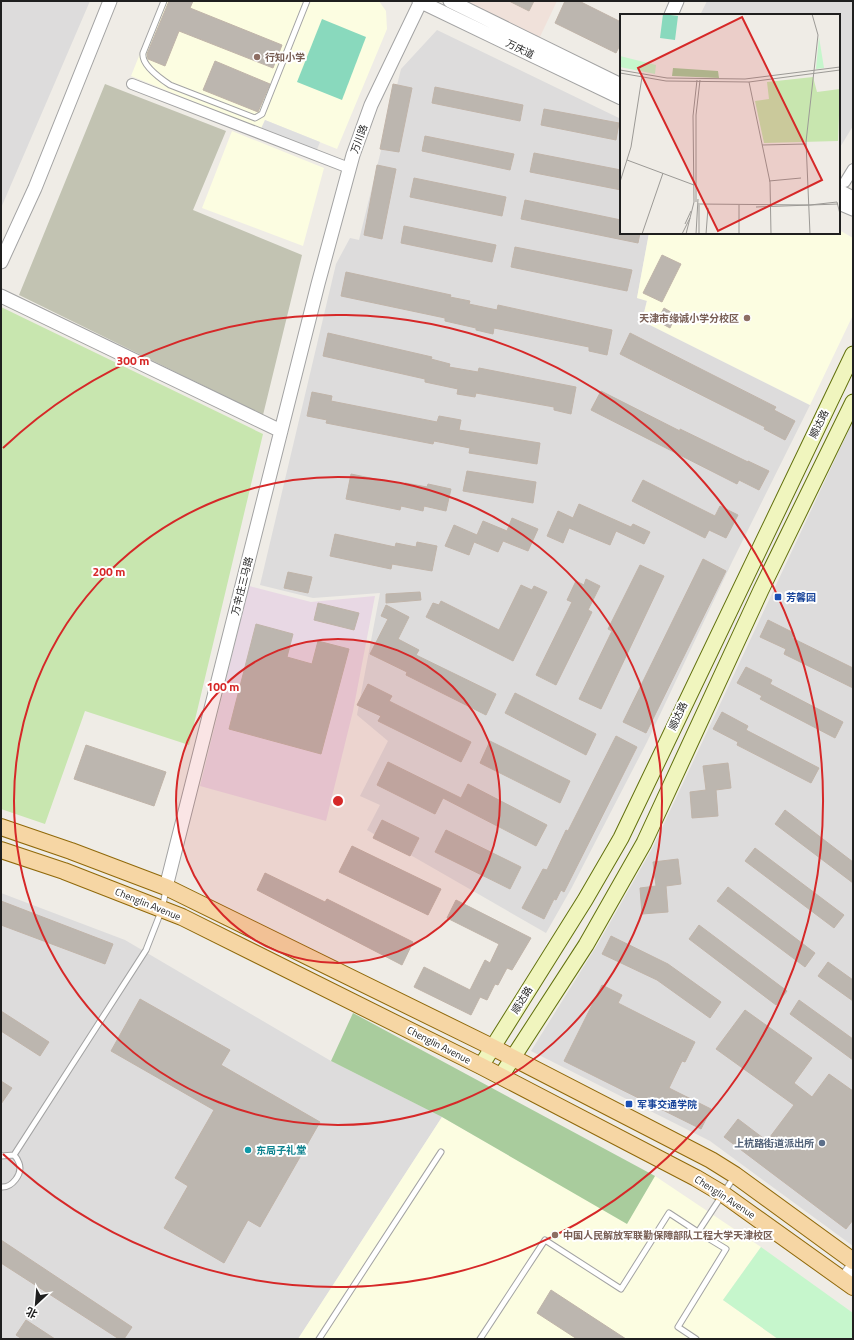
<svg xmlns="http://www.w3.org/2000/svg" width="854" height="1340" viewBox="0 0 854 1340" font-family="'Titillium Web','Noto Sans SC',sans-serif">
  <rect width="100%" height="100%" fill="#efece6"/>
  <path fill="#dddcdc" d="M1,1H90L1,208Z
    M707,1H853V126L839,149V15H700Z
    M437,30L621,119V233H649L637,298L647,300L642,321L810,405L732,562L647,742L571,889L546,933L367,830L380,805L360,796L388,741L357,715L380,593L313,598L260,585L336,264L350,238L359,240L401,69Z
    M853,421V1246L710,1141L531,1051L599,942L653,847Z
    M1,893L125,940L331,1061L442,1117L298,1339H1Z"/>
  <path fill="#e8d8e4" d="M249,586L311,602L375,596L353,711L326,821L200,786Z"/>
  <path fill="#fcfde1" d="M161,1H379L386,11L387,29L337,149L265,120L261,129L131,76Z
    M232,131L324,168L303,246L202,208Z
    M839,230L853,238V315L810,405L642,321L647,301L637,298L649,233H839Z
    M442,1117L627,1223L655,1176L761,1247L723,1300L778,1339H298Z"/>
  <path fill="#f0e1da" d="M460,1H557L538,41Z"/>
  <path fill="#c2c3b2" d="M105,84L226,131L193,210L302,255L263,415L19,295Z"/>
  <path fill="#c8e6af" d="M1,307L263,434L189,745L85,711L45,824L1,809Z"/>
  <path fill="#a9cc9d" d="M353,1013L655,1176L627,1224L442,1117L331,1061Z"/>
  <path fill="#c6f6cc" d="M761,1247L853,1313V1339H778L723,1300Z"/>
  <path fill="#89d9bd" d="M322,19L366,37L342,100L297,82Z"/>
  <path fill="#dfdfdf" d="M265,120L320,142L316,152L261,129Z"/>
  <path fill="#bcb6af" stroke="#c0b4a9" d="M169,1H193L190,8L282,45L273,68L179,31L165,66L148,59L147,54Z
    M509,1H534L529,11Z
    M565,1H579L621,22V43L616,53L555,23Z
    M215,61L270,84L258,112L203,90Z
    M393,84L412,88L399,152L380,149Z
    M435,87L523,105L520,121L432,103Z
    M544,109L619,123L616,140L541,125Z
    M425,136L514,154L510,170L422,151Z
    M534,153L621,170V190L530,172Z
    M377,165L396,169L382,239L364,235Z
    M414,178L506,197L502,216L410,197Z
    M525,200L621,220V233H640L638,243L521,219Z
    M404,226L496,245L492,262L401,243Z
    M515,247L632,270L627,291L511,267Z
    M662,255L681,264L662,302L643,293Z
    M346,272L451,295L450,297L470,301L469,304L497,310L498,305L612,330L607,355L589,351V347L494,328L493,334L476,330V328L445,321V318L341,296Z
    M664,308L676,315L670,328L657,321Z
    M328,333L432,357L431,359L450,364L449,367L478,372L479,368L576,387L571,414L554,410V407L476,393L475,397L457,394L458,389L425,382V379L323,356Z
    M630,333L776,407L774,410L795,421L785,440L764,429L765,427L620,354Z
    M601,391L680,431V429L748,462V461L769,471L759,490L739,480L737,484L591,410Z
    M312,392L332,396L331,401L437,422L439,416L461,420L459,430L540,443L537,464L469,453L470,448L434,441L433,444L326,423L327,420L307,416Z
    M467,471L536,482L533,503L463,491Z
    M351,474L404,485L405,483L427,487L428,484L451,489L446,511L424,506L423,511L401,506L400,510L346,499Z
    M643,480L715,516L720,506L738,515L726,538L709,530L705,538L632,501Z
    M579,504L631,527L633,524L650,532L644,544L616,531L610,545L569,528L563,543L547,536L558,511L573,518Z
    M512,518L538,529L528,551L503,541L498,552L474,542L469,555L445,546L454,525L477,535L483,521L507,531Z
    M335,534L395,547L396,543L416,547L417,542L437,546L432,571L392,564L391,569L330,556Z
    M703,559L726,571L646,733L623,722Z
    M640,565L664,576L601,709L579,699L612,631L608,629Z
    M288,572L312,577L308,593L284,588Z
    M586,579L600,586L588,610L592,612L556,685L536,675L572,602L567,600L576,581L584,585Z
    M521,585L532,590L534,586L547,592L513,661L426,617L433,603L439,605L441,601L499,630Z
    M420,592L421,600L386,603V594Z
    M318,603L359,613L354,630L314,620Z
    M386,605L409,617L398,639L419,650L416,655L496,694L486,715L406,675L407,672L370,654L388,619L381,616Z
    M768,620L794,633L792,638L853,668V688L784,654L786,649L760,637Z
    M256,624L293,634L287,657L312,664L318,641L349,649L321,754L229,729Z
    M746,667L772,680L770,684L843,722L835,738L760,699L762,696L737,683Z
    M368,684L392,696L389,701L471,742L461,762L378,721L381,716L357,705Z
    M515,693L596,734L586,755L505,713Z
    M722,712L748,726L746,730L819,768L811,783L737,745L738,742L713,729Z
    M616,736L637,747L564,892L561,890L556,900L554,899L544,919L522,908L543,869L547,870L566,830L568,831Z
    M490,741L570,781L560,803L480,763Z
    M86,745L166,772L154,806L74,779Z
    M388,762L461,798L468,784L547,825L536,846L443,798L435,814L377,785Z
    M728,763L731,788L716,790L718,816L692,818L690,792L706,790L703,766Z
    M785,810L853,862V883L775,824Z
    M382,820L419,838L410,856L373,838Z
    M446,830L521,867L510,889L435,852Z
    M352,846L441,889L428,915L339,872Z
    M755,848L844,915L834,928L745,861Z
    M678,859L681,884L666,886L668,912L642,914L640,888L656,886L653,862Z
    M265,873L325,902L327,899L413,942L402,965L257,890Z
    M728,887L815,953L805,967L717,901Z
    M456,900L531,938L512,970L507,968L498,985L495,984L487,1000L480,997L471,1015L414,987L424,967L470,990L485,960L490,963L499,944L447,918Z
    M1,901L113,944L105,964L1,925Z
    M699,925L787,991L776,1005L689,939Z
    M611,936L668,964L721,1002L710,1018L657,980L602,954Z
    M828,962L853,980V1001L818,976Z
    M602,985L622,995L618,1003L695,1042L685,1062L682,1061L669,1088L711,1109L701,1129L564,1061Z
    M140,999L230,1050L221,1065L320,1122L260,1227L248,1220L224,1263L164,1228L188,1186L175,1178L214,1110L111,1051Z
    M799,1000L853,1039V1060L790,1014Z
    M745,1010L812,1058L794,1083L812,1097L829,1074L853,1091V1220L846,1229L724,1137L738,1119L767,1141L794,1105L716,1049Z
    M1,1011L49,1042L40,1056L1,1031Z
    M1,1081L12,1088L1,1104Z
    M1,1240L132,1327L124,1339H119L1,1263Z
    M551,1290L626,1339H577L537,1313Z
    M26,1320L55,1339H22L16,1335Z"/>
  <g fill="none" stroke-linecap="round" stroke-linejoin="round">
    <defs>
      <path id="service" d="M164,1L143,53C141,65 161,79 170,85L255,118L262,114L307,1
        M14,1155L146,950L162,909L166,890
        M1,1156L14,1155C16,1157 18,1160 19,1163C23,1174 12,1188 1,1187
        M319,1339L441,1152
        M480,1339L545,1240L621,1289L669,1213L698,1232L734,1177
        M696,1339L678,1327L726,1249L698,1232"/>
      <path id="minor" d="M132,84L349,168
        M845,182L853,169"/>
      <path id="tertiary" d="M419,1L621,98
        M450,1L621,85
        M671,15L677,1
        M839,191L853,198
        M839,203L853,209
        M1,262L35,188L110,1
        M1,296L281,431
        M166,887L318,284L353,155L371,105L421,1
        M844,1279L853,1267"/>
      <path id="secondary" d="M481,1066L585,900L621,838L853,354
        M501,1076L586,945L644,843L761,590L853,402"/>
      <path id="primary" d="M1,827L71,851L166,887L492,1047L711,1160L735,1175L853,1261
        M1,850L64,871L182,917L481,1066L696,1178L723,1194L853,1287"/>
    </defs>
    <use href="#service" stroke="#a3a3a3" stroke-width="7"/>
    <use href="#minor" stroke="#a3a3a3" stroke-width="12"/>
    <use href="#tertiary" stroke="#a3a3a3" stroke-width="15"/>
    <use href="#secondary" stroke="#61700c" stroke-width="17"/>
    <use href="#primary" stroke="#90690a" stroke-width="18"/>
    <use href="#service" stroke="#fff" stroke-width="5"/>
    <use href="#minor" stroke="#fff" stroke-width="10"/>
    <use href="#tertiary" stroke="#fff" stroke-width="13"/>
    <use href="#secondary" stroke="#f0f5be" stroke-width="15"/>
    <use href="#primary" stroke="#f6d6a4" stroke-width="16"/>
  </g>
  <circle cx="338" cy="801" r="162" fill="#d62828" fill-opacity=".12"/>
  <g fill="none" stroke="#d62828" stroke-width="2">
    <circle cx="338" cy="801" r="162"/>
    <circle cx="338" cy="801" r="324"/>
    <path d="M3 448A486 486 0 1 1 3 1154"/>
  </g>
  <g fill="#8d6e63" stroke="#fff" stroke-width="1.5">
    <circle cx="257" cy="57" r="4"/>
    <circle cx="747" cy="318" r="4"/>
    <circle cx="555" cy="1235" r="4"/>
  </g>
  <g fill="#1a4fb4" stroke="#fff" stroke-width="1.5">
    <rect x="774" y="593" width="8" height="8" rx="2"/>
    <rect x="625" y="1100" width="8" height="8" rx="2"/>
  </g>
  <circle fill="#5c6f8a" stroke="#fff" stroke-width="1.5" cx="822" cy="1143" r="4"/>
  <circle fill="#0f9aa8" stroke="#fff" stroke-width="1.5" cx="248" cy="1150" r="4"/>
  <g text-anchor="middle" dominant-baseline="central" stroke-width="4" stroke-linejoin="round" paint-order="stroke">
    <g font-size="10" fill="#1f1f1f" stroke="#fff">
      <text transform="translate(520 49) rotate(26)">万庆道</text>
      <text transform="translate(359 139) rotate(-70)">万川路</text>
      <text transform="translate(819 424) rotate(-64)">顺达路</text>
      <text transform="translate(242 586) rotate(-76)">万辛庄三马路</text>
      <text transform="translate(678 716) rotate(-65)">顺达路</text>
      <text transform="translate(148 904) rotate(22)">Chenglin Avenue</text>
      <text transform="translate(522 1000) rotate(-58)">顺达路</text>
      <text transform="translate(439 1045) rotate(27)">Chenglin Avenue</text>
      <text transform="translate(725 1197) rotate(33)">Chenglin Avenue</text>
    </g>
    <g font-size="10" font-weight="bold" fill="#785e54" stroke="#fff" text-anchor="start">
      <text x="265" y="57">行知小学</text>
      <text x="739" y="318" text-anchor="end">天津市缘诚小学分校区</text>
      <text x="563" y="1235">中国人民解放军联勤保障部队工程大学天津校区</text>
    </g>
    <g font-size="10" font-weight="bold" fill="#164399" stroke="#fff" text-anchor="start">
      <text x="786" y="597">芳馨园</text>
      <text x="637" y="1104">军事交通学院</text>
    </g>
    <g font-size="10" font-weight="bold" fill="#4e5e75" stroke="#fff" text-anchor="end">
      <text x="814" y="1143">上杭路街道派出所</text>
    </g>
    <g font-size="10" font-weight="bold" fill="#0d838f" stroke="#fff" text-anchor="start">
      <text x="256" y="1150">东局子礼堂</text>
    </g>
  </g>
  <g transform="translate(620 14)">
    <rect width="220" height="220" fill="#efece6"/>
    <path d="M193,63L197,78L220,75L218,127L144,129L135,87L149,85L147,68Z" fill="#c8e6af"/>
    <path d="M53,54L98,57L99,64L52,62Z" fill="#a9cc9d"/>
    <path d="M199,23L204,54L196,55ZM0,42L36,51L35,60L0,53Z" fill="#c6f6cc"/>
    <path d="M43,0L58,2L55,26L40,24Z" fill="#89d9bd"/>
    <path fill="none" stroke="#9c9a96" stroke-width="1" d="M0,56L47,64L125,65L220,53M0,59L46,67L129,68L220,56M129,68L150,168L151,220M142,131L186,130M7,146L74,171M149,167L181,164M0,168L11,133L22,63M76,188V101L80,66M78,190L190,191L217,188L220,200M119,191V220M136,193L218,190M65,210L71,197M22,220L43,159M62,220L70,204M66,220L74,188L73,102L77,66M76,220L78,185M79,220V191M86,220L88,194M190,220L186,128L198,21L192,0"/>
    <path fill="#d62828" fill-opacity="0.15" stroke="#d62828" stroke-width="2" d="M122,3L202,166L98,217L18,54Z"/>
    <rect width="220" height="220" fill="none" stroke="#1f1f1f" stroke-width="2"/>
  </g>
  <circle cx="338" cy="801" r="6" fill="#d62828" stroke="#fff" stroke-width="2"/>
  <g font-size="12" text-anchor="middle" font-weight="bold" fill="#d62828" stroke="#fff" stroke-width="4" stroke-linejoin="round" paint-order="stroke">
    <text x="133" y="365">300 m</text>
    <text x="109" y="576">200 m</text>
    <text x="223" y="691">100 m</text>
  </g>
  <rect width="854" height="1340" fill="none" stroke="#1f1f1f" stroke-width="4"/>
  <g transform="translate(36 1304) rotate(206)" stroke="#ffffff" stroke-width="3" paint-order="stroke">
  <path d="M0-3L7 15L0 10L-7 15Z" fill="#1f1f1f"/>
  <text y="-6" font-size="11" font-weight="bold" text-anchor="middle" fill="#1f1f1f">北</text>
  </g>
</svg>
